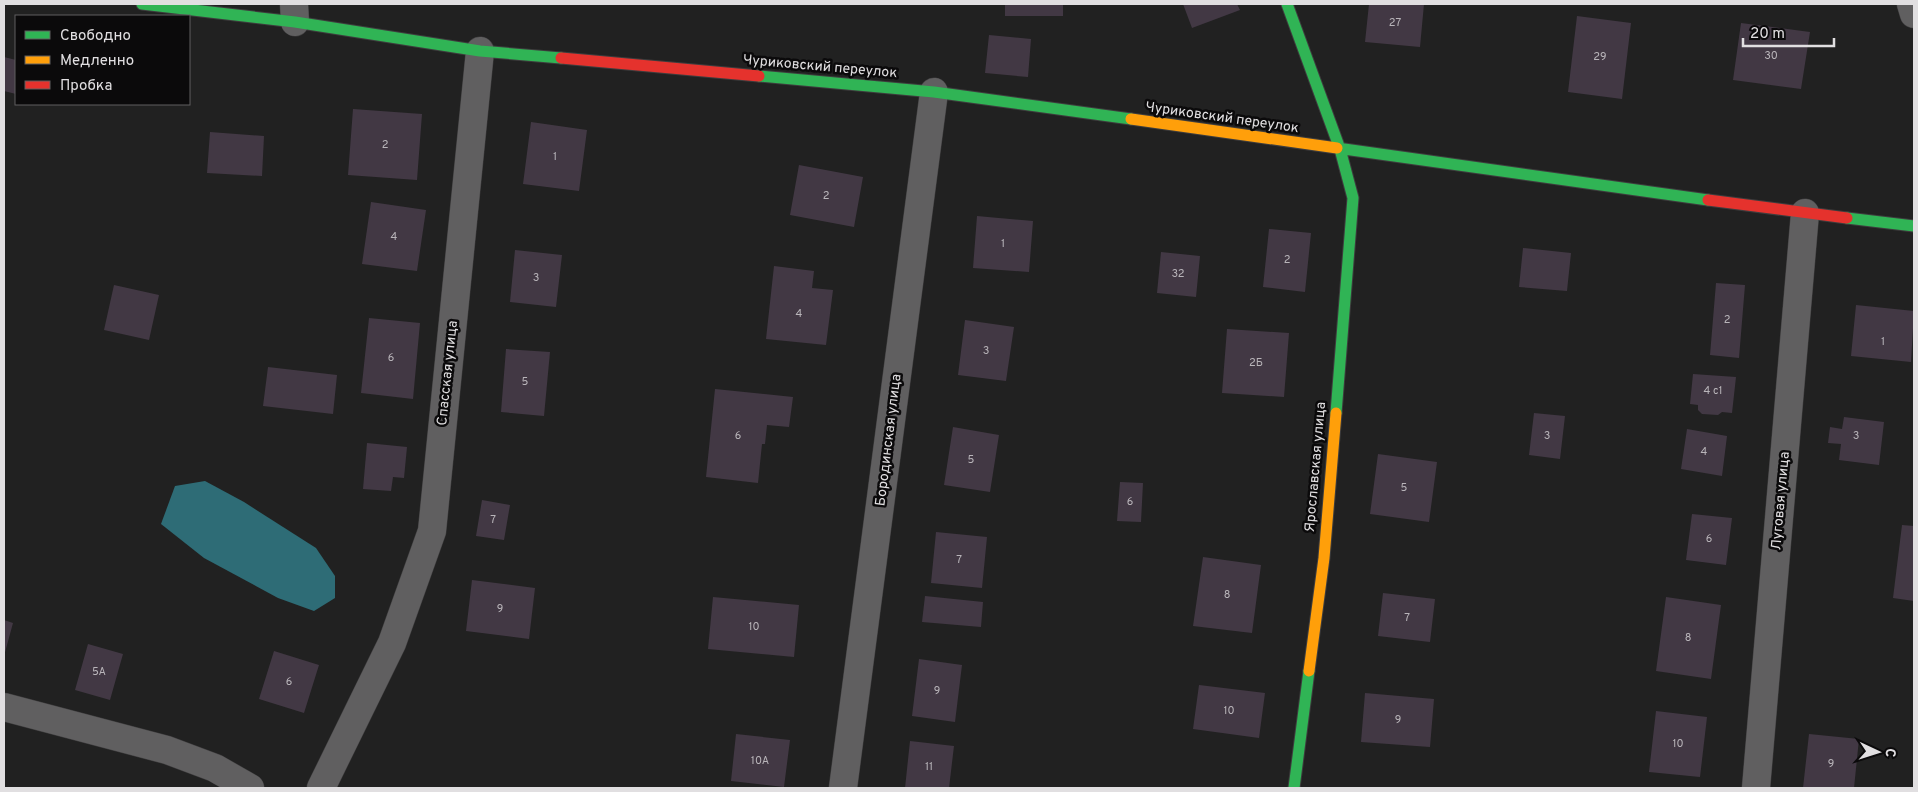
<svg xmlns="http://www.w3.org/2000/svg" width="1918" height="792" viewBox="0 0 1918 792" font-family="Overpass,sans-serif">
  <rect width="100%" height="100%" fill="#212121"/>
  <path fill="#2e6c76" d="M205,481L244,502L316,548L335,576V598L314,611L278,598L204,558L161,524L175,486Z"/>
  <path fill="#423844" d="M1005,4H1063V16H1005Z
    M1183,4H1237L1240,10L1192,28Z
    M1369,4H1424L1420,47L1365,42Z
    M1577,16L1631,23L1622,99L1568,92Z
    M1741,23L1810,32L1801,89L1733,80Z
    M989,35L1031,39L1028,77L985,73Z
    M4,57L16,60V94L4,91Z
    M353,109L422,114L417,180L348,175Z
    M531,122L587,130L579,191L523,184Z
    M210,132L264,136L262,176L207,173Z
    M799,165L863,177L854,227L790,215Z
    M371,202L426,210L417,271L362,264Z
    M977,216L1033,221L1029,272L973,268Z
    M1269,229L1311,233L1305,292L1263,287Z
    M1523,248L1571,253L1567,291L1519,287Z
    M515,250L562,255L556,307L510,302Z
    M1161,252L1200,256L1196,297L1157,293Z
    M774,266L814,271L812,288L833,290L826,345L766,339Z
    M1716,283L1745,285L1739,358L1710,355Z
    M114,285L159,295L149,340L104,330Z
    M1856,305L1914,311L1911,362L1851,356Z
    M369,318L420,323L413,399L361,393Z
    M965,320L1014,327L1006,381L958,375Z
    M1227,329L1289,333L1284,397L1222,393Z
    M506,349L550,352L544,416L501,412Z
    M268,367L337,375L333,414L263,406Z
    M1693,374L1736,377L1732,413L1722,412L1718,415L1702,414L1698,410V405L1690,404Z
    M715,389L793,397L789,427L767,425L765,444H762L758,483L706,477Z
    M1534,413L1565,416L1560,459L1529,455Z
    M1844,417L1884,422L1879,465L1839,460L1841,444L1828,443L1830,427L1842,429Z
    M953,427L999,435L990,492L944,485Z
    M1687,429L1727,436L1722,476L1681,469Z
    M367,443L407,447L404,478L393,477L391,491L363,489Z
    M1378,454L1437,462L1429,522L1370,514Z
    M1120,482L1143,483L1141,522L1117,521Z
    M482,500L510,505L504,540L476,536Z
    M1692,514L1732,518L1726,565L1686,560Z
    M1902,525L1914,526V601L1893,598Z
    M936,532L987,537L982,588L931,583Z
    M1203,557L1261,565L1252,633L1193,626Z
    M472,580L535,588L529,639L466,631Z
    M1383,593L1435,599L1430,642L1378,636Z
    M925,596L983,602L981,627L922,622Z
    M713,597L799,605L794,657L708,649Z
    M1666,597L1721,605L1711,679L1656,671Z
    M4,620L13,623L4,656Z
    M88,644L123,654L110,700L75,690Z
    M274,651L319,665L304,713L259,699Z
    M919,659L962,665L955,722L912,716Z
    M1199,685L1265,693L1259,738L1193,729Z
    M1365,693L1434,699L1430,747L1361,742Z
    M1656,711L1707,717L1700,777L1649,772Z
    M736,734L790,740L784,787L731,781Z
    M1809,734L1859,739L1854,788H1803Z
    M910,741L954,746L949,788H905Z"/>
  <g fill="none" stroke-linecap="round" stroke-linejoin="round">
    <defs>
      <path id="street" d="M294,4L295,22
        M1911,4L1914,14
        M4,707L167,750L215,768L250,788
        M321,788L392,643L432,531L480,51
        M843,788L934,92
        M1756,788L1805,213"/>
      <path id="fast" d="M142,4L295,22L480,51L561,58
        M1287,4L1340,149L1353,198L1336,413
        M759,76L934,92L1131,119
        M1337,148L1708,200
        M1847,218L1914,226
        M1294,788L1309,671"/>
      <path id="slow" d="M1131,119L1337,148
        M1309,671L1324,558L1336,413"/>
      <path id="jam" d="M561,58L759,76
        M1708,200L1847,218"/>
    </defs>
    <use href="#street" stroke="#3e3d3e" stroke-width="29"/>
    <use href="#fast" stroke="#3e3d3e" stroke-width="13"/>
    <use href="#slow" stroke="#3e3d3e" stroke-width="13"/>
    <use href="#jam" stroke="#3e3d3e" stroke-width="13"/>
    <use href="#street" stroke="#605f60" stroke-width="28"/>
    <use href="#fast" stroke="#30b455" stroke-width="11"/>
    <use href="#slow" stroke="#ff9f0a" stroke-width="11"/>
    <use href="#jam" stroke="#e5322d" stroke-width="11"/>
  </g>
  <g text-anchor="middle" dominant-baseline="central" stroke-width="5" stroke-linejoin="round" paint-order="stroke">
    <g font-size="11" fill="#b9b5ba">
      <text x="1395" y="23">27</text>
      <text x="1771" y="56">30</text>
      <text x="1600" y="57">29</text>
      <text x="385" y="145">2</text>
      <text x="555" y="157">1</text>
      <text x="826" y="196">2</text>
      <text x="394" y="237">4</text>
      <text x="1003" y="244">1</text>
      <text x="1287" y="260">2</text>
      <text x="1178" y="274">32</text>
      <text x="536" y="278">3</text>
      <text x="799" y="314">4</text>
      <text x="1727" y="320">2</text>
      <text x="1883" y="342">1</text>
      <text x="986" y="351">3</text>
      <text x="391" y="358">6</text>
      <text x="1256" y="363">2Б</text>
      <text x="525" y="382">5</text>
      <text x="1713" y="391">4 с1</text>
      <text x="738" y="436">6</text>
      <text x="1547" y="436">3</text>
      <text x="1856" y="436">3</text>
      <text x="1704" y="452">4</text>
      <text x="971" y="460">5</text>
      <text x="1404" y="488">5</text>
      <text x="1130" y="502">6</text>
      <text x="493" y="520">7</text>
      <text x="1709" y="539">6</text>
      <text x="959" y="560">7</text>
      <text x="1227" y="595">8</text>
      <text x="500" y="609">9</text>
      <text x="1407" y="618">7</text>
      <text x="754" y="627">10</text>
      <text x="1688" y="638">8</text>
      <text x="99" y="672">5А</text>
      <text x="289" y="682">6</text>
      <text x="937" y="691">9</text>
      <text x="1229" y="711">10</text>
      <text x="1398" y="720">9</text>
      <text x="1678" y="744">10</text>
      <text x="760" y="761">10А</text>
      <text x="1831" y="764">9</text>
      <text x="929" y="767">11</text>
    </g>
    <g font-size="14" fill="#e1dfe1" stroke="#0b0a0b">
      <text transform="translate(820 67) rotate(5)">Чуриковский переулок</text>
      <text transform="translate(1222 118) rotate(8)">Чуриковский переулок</text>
      <text transform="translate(448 373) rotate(-84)">Спасская улица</text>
      <text transform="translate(889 440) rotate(-83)">Бородинская улица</text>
      <text transform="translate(1316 467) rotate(-85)">Ярославская улица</text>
      <text transform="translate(1781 501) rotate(-85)">Луговая улица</text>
    </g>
  </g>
  <rect width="1918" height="792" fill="none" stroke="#e1dfe1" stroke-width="10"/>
  <rect x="15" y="15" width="175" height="90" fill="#0b0a0b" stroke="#615f61"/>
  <rect x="25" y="31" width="25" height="8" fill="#30b455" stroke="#615f61"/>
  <text x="60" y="40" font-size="15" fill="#e1dfe1">Свободно</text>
  <rect x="25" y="56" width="25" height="8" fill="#ff9f0a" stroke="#615f61"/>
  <text x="60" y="65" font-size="15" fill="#e1dfe1">Медленно</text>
  <rect x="25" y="81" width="25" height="8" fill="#e5322d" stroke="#615f61"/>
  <text x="60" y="90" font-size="15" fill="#e1dfe1">Пробка</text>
  <g transform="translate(1878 752) rotate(94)" stroke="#0b0a0b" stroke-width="4" paint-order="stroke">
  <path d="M0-4L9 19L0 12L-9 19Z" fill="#e1dfe1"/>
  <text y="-8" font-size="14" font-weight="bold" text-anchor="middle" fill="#e1dfe1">С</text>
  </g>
  <path d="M1743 38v8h91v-8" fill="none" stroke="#e1dfe1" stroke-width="2.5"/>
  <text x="1750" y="38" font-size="15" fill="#e1dfe1" stroke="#0b0a0b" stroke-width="4" paint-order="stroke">20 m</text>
</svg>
